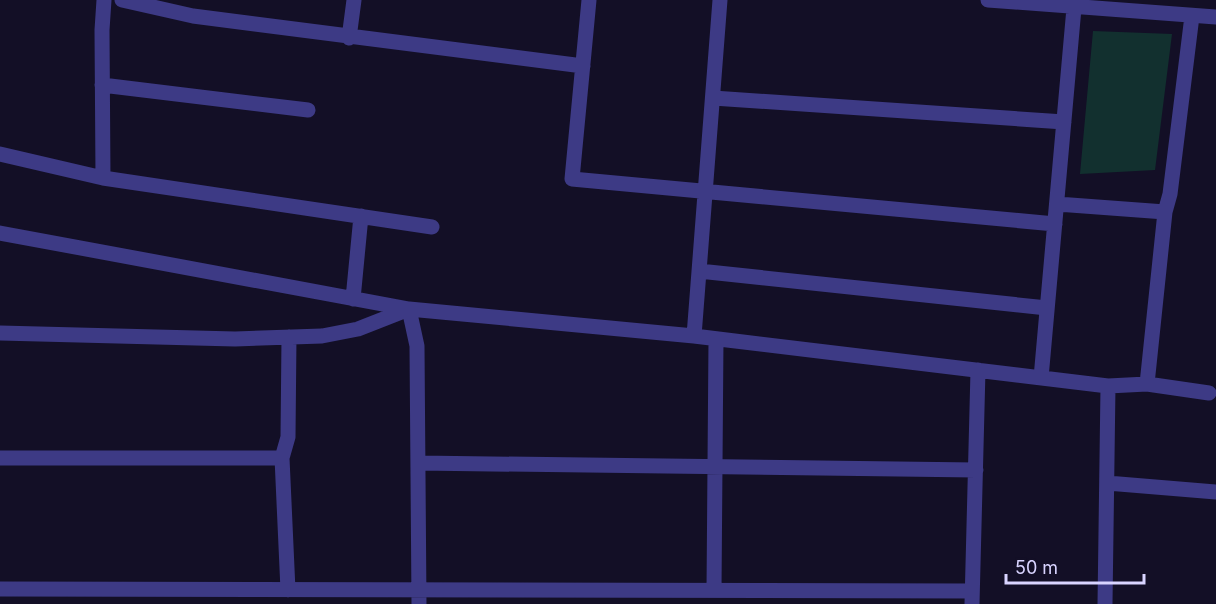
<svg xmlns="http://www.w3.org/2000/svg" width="1216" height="604" viewBox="0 0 1216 604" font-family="Inter,sans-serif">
  <rect width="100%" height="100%" fill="#130f26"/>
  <path fill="#12302f" d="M1093,31L1172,34L1155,170L1080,174Z"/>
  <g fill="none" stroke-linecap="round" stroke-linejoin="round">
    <path stroke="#3d3a85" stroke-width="15" d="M122,0L193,16L583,66
      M589,0L572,179L1055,224
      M988,0L1216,17
      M349,38L354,0
      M102,85L308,110
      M713,98L1064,122
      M0,154L103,178L432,227
      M103,178L102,30L104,0
      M1057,204L1165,212
      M0,233L409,309L694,336L1108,386L1147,384L1209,393
      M699,271L1047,308
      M353,299L361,216
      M0,333L235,339L322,336L358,329L409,309L417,346L419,604
      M694,336L720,0
      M1041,378L1074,8
      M1147,384L1165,212L1170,194L1192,16
      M0,458H282
      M419,463L976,470
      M1107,483L1216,492
      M0,589L972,591
      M288,590L282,458L288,437L289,337
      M714,590L716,339
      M972,604L978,370
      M1105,604L1108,386"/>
  </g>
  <path d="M1006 574v9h138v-9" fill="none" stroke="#d9d4ff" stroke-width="3"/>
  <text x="1015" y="574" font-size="18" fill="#d9d4ff" stroke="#130f26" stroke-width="4.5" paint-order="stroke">50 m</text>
</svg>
